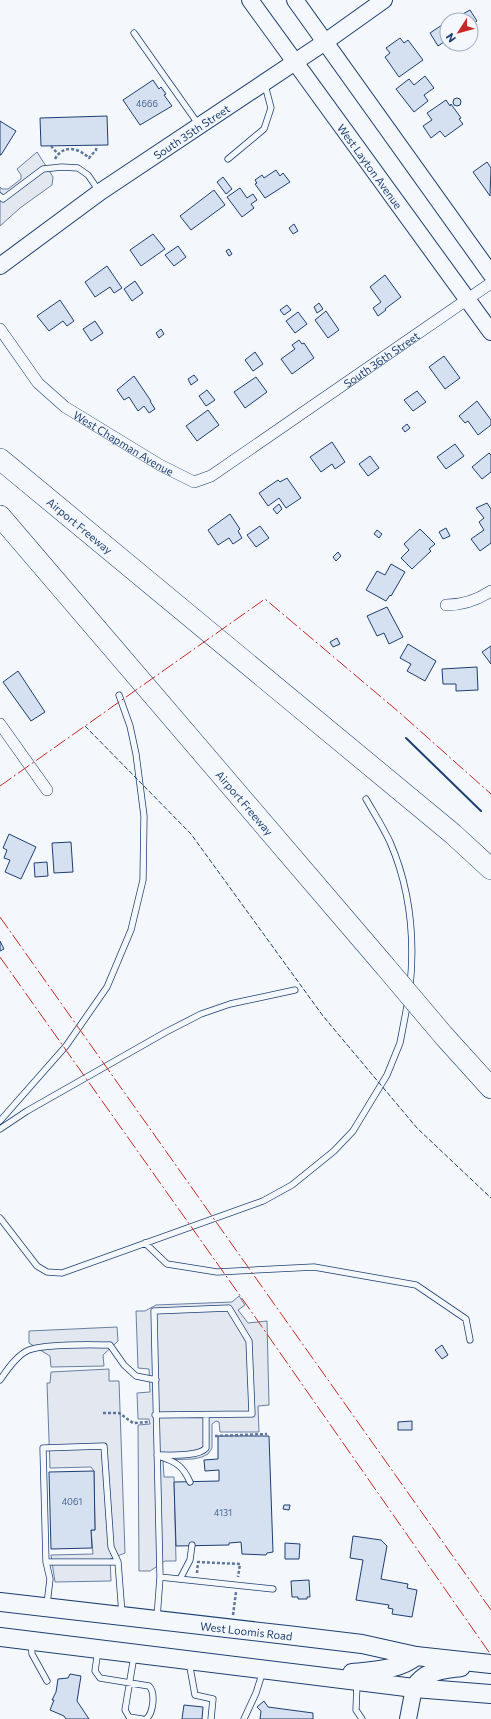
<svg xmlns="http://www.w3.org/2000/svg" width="491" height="1719" viewBox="0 0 491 1719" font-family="Commissioner,sans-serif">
  <rect width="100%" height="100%" fill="#f4f7fb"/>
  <path fill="#e3e8f0" stroke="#687fa3" d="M37,152L53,177L52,185L20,208L0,226V187L2,189H8L21,179V175L17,169Z
    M239,1296L245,1305L238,1310L248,1323L267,1321L269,1405L258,1406L259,1432H220L219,1422L216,1421L212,1424V1448L208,1454L202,1457L193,1459L163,1460L164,1477H174L176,1561H165L150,1571H139L138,1425L150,1424L149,1419H138L137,1393L150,1392L149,1369L138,1368L136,1311H145L156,1305L232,1302Z
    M117,1327L118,1341L103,1355L104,1366L51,1367L50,1356L29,1343V1331Z
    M109,1369V1381H119L125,1553L110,1559L111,1581L55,1582L51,1555L93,1554L91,1530H95L94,1471L91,1467L50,1468L47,1383H50L51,1372Z"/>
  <path fill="#d5e0f0" stroke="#1d3f73" d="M470,10L477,21L471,25V20H452Z
    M442,25L447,32V40L438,46L430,33Z
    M400,38L404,43L408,40L423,60L399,77L385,57L390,53L386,48Z
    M425,76L434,88L424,95L428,101L414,112L396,89L409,79L414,85Z
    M153,80L159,89L161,87L166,94L164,95L172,106L140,125L123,100Z
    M453 102a4 4 0 1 1 8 0a4 4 0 1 1-8 0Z
    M446,100L450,106L451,104L461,118L459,119L463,124L445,137L440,131L431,138L423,126L432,120L427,113Z
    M107,116L108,145L41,146L40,118Z
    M0,121L16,131L1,155H0Z
    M487,162L491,168L490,196L473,172Z
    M276,170L280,176L283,173L290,182L265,198L255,184L257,183L255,180L262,175L264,178Z
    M223,177L232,189L226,194L217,182Z
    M240,188L247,198L253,194L257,200L251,204L254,208L242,217L227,197Z
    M214,190L225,205L191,230L180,216Z
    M294,224L298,231L293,234L289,228Z
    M153,234L165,249L141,266L130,250Z
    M178,246L186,257L174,266L165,255Z
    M229,249L232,254L229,256L226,251Z
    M107,266L122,288L114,293L110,287L95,297L85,282Z
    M385,275L401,297L385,309L386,310L378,316L373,308L381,302L370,287Z
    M135,281L143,293L132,301L124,289Z
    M60,300L74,321L67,326L63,321L49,331L37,316Z
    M319,303L323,309L317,313L314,307Z
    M287,305L291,310L284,315L280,310Z
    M326,311L339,330L328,338L315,320Z
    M298,312L307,324L295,333L286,321Z
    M95,321L103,333L91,341L83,329Z
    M161,329L164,334L159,338L156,333Z
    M299,340L302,344L304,343L314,358L292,374L281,359L295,349L292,345Z
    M255,352L263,364L253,371L245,360Z
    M444,356L460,378L445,389L429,367Z
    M194,375L198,380L191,385L188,379Z
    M134,376L151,401H150L155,409L149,413L144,406L138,411L129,397L124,400L117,390Z
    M256,377L267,392L245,408L234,392Z
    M207,390L215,400L206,406L199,396Z
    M417,391L426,402L413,411L404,400Z
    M477,401L491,420V425L478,435L468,421L465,423L459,416Z
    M208,410L219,425L197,441L186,426Z
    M407,424L410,428L405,432L402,428Z
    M332,442L345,462L335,469L332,464L321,472L310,457Z
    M455,444L464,456L446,469L437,457Z
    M489,453L491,455V472L482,479L472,467Z
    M370,456L379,468L368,476L359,464Z
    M287,478L301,498L286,508L279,498L268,506L259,493L278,480L280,482Z
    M487,503L491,509V543L480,551L471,539L484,530L479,522L484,518L476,508Z
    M279,504L282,509L277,514L273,509Z
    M230,514L240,529L238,531L242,538L233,544L229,538L218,545L208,530Z
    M260,526L269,538L256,547L247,535Z
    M446,528L450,536L443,539L439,532Z
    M420,529L435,544L429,549L431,551L412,569L401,558L409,550L404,544Z
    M377,530L382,534L379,538L374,534Z
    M338,552L341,556L336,561L333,557Z
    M391,564L405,572L391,596L390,595L386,601L366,590L377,571L385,575Z
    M387,607L403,637L389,644L384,633L377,636L367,616Z
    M337,638L340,644L333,647L330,642Z
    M408,644L436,661L425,681L407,671L411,664L400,658Z
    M491,646V664L482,652Z
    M477,667L478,690L456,691V684H443L442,669Z
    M18,671L45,712L31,721L3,682Z
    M9,834L36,847L21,879L5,872L10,860L4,858L7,850L3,848Z
    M71,842L73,872L54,873L52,843Z
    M47,862L48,876L35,877L34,863Z
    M0,941L4,949L0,951Z
    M442,1345L448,1355L442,1359L435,1350Z
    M412,1421V1430H398V1422Z
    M218,1436H269L273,1552L267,1553L266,1555L242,1554L241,1542L229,1543V1545L176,1546L174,1482L219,1481V1470L205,1471L204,1460L218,1459Z
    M94,1471L95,1530H91L92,1548L51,1549L49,1472Z
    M284,1505H290L289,1510L283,1509Z
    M353,1536L381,1540L387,1546L381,1579L408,1584L407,1588L417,1590L412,1617L392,1614L393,1609L388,1608L389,1605L356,1600L363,1560L350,1558Z
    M285,1543L300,1544L299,1559H285Z
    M309,1580L310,1597H307V1599H298V1597H292L291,1581Z
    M70,1674L81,1676L77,1701L89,1719H66L64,1716L50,1710L54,1700H52L56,1692L58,1679L68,1678Z
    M264,1701L268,1707L313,1713V1719H260L261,1711L257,1707Z
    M184,1705L203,1707L202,1719H182Z"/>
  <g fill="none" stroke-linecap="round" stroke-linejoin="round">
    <defs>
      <path id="lane" d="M134,33L199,125
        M228,159L264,129L271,108L265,85
        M0,196L3,199L43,169L62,167L78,168L88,175L99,191
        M366,799C374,813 383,827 390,842C410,888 415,938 410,987
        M0,1121L66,1046L107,987L131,930L143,880L144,816L136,754L130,726L119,695
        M0,1129L27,1111L166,1032L201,1014L230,1004L295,990
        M0,1218L37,1266L47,1272L62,1273L263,1201L292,1185L334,1151L353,1131L387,1075L400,1043L408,1001
        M145,1243L167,1264L217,1272L314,1267L416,1285L466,1319L470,1340
        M0,1380C7,1370 15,1358 25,1352C38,1343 92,1345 110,1345L124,1365L136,1376L156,1380
        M155,1415L252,1414L249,1341L229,1308L154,1311L160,1577L157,1618
        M157,1455C169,1455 199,1457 206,1448V1415
        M161,1457C176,1462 183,1466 190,1482
        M46,1562H118
        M160,1577L273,1589
        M180,1579L190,1560L192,1545
        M47,1604L50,1579L46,1562L43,1448L104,1446L111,1547L118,1562L122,1614
        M31,1643L32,1654L47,1681
        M98,1650L95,1671L100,1678L149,1686C156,1693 153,1714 146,1719
        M134,1656L125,1710L129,1717L142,1719
        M189,1662L195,1695L213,1699L211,1719
        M357,1683L356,1710L362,1719
        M244,1719L256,1693L263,1671"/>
      <g id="street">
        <path id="s1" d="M0,329L38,383L65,407L160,465L194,482L211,476L491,283"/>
        <path d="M446,605C463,605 476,601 491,591"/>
        <path d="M0,724L47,790"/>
      </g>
      <g id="secondary">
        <path id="s2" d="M250,0L491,332"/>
        <path d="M295,0L491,274"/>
        <path id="s3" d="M0,266L100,192L325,42L384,0"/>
        <path d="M408,1719L414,1688"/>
      </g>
      <g id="primary">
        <path id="s4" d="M0,1602L287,1635L362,1644L416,1656L491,1664"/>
        <path d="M0,1637L414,1688L491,1694"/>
        <path d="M352,1673C373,1671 400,1670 416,1656"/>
        <path d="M414,1688C426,1670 441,1670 461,1667"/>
      </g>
      <g id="highway">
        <path id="s5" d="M0,459L453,834L491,869"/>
        <path id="s6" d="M0,516L384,965"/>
        <path d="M444,1036L491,1088"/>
      </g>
    </defs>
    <use href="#lane" stroke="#1d3f73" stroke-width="7"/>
    <use href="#street" stroke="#1d3f73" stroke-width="12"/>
    <use href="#secondary" stroke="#1d3f73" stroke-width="18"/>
    <use href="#primary" stroke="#1d3f73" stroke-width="20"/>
    <use href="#highway" stroke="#1d3f73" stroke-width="22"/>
    <path stroke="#5e769c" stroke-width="2.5" stroke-dasharray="3 2" stroke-linecap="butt" d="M51,146L58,154
      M55,159C63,144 79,148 89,158L96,150L97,145
      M103,1413H119L133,1423L149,1422
      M215,1436L267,1434
      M197,1573L198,1562L240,1564L238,1577
      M233,1615L236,1592"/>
    <use href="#lane" stroke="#f4f7fb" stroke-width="5.5"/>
    <use href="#street" stroke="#f4f7fb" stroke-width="11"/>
    <use href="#secondary" stroke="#f4f7fb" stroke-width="16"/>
    <use href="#primary" stroke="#f4f7fb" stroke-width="18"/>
    <use href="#highway" stroke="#f4f7fb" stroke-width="21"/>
    <defs>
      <path id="highway-bridge" d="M384,965L444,1036"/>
    </defs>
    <use href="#highway-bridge" stroke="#1d3f73" stroke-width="22" stroke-linecap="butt"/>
    <use href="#highway-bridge" stroke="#f4f7fb" stroke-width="21"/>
    <path stroke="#1d3f73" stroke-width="1" stroke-dasharray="5 2" stroke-linecap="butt" d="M85,726L191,834L323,1016L417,1128L491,1198"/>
    <path stroke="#1d3f73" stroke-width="2" d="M406,738L481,811"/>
    <path stroke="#c62828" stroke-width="1" stroke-dasharray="14 3 2 3" stroke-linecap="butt" d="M0,786L265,599L400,713L491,794
      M0,917L491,1610
      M0,957L253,1314L491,1655"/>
  </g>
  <g text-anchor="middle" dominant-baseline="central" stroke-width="3" stroke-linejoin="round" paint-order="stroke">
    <g font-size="9" fill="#4b6792">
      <text x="147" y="103">4666</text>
      <text x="72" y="1501">4061</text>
      <text x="223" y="1512">4131</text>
    </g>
    <g font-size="11" fill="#1d3f73" stroke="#f4f7fb">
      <text stroke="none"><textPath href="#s3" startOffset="234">South 35th Street</textPath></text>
      <text stroke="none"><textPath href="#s2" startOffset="205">West Layton Avenue</textPath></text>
      <text stroke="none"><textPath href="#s1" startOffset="476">South 36th Street</textPath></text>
      <text stroke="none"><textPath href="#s1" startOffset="171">West Chapman Avenue</textPath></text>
      <text stroke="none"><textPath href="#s5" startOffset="104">Airport Freeway</textPath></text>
      <text stroke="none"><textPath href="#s6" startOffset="377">Airport Freeway</textPath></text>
      <text stroke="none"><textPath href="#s4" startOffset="248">West Loomis Road</textPath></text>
    </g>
  </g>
  <g transform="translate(459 32) rotate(234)"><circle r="19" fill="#f4f7fb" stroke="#9eadc5"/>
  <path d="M0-3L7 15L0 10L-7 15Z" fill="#c62828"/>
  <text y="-6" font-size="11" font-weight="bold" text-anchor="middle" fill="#1d3f73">N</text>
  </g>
</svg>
